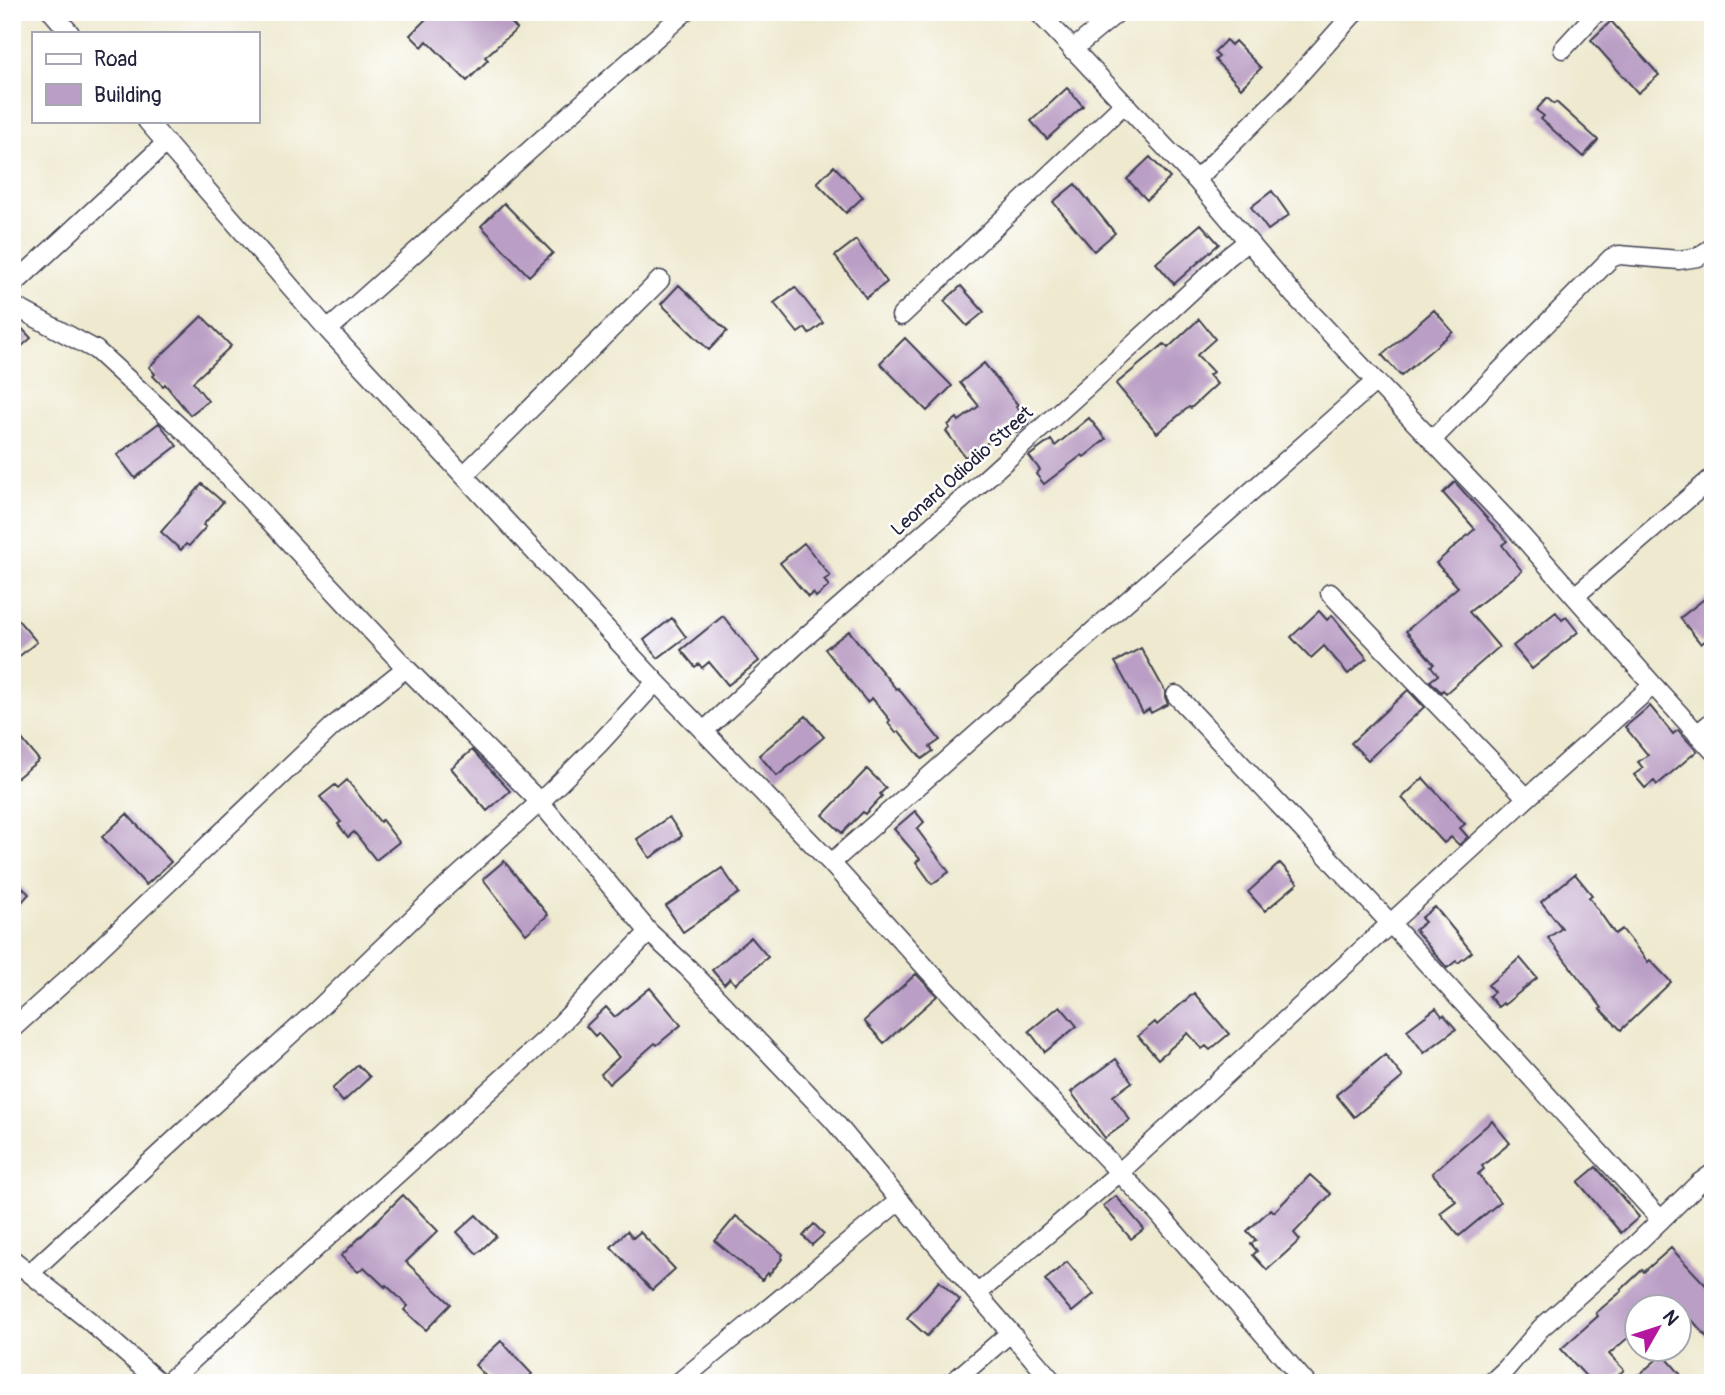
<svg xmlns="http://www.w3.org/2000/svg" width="1725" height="1395" viewBox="0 0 1725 1395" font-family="Pangolin,sans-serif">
  <rect width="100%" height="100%" fill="#fff"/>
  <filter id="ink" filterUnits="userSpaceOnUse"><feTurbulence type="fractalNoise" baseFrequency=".0143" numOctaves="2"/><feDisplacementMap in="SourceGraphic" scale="14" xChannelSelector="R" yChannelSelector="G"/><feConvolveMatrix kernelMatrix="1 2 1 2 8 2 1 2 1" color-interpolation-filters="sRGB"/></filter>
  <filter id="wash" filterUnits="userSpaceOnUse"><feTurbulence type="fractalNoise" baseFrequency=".00686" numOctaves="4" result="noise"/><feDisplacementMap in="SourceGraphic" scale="28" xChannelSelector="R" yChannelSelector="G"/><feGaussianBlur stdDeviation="1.57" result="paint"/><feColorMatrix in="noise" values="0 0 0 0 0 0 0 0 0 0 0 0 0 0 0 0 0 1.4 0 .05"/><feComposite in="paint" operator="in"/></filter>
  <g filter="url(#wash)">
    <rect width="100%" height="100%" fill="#eee9cf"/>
    <g id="blocks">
      <path fill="#ba9ec5" d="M433,12H502L517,29L485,57L488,60L467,81L427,41L422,47L410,35Z
        M1611,21L1659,75L1638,93L1591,40Z
        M1226,40L1231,45L1235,41L1261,68L1241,88L1215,60L1219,57L1214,52Z
        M1067,88L1083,106L1047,139L1031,121Z
        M1547,98L1554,104L1556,102L1598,140L1583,157L1541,119L1544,116L1536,110Z
        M1150,157L1170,178L1147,200L1127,179Z
        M834,166L863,197L846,213L817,183Z
        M1075,184L1115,233L1094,251L1053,202Z
        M1272,191L1289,215L1268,230L1251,207Z
        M504,203L553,253L529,276L481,226Z
        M1201,224L1219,244L1174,284L1156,263Z
        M856,240L887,282L866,298L835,256Z
        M679,285L727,331L709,350L661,304Z
        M961,286L984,312L967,326L944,301Z
        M795,287L823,323L809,334L805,328L798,333L774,303Z
        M1434,310L1453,332L1401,376L1382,355Z
        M202,316L231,346L193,382L208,401L190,415L165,384L163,386L153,376L155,374L149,367Z
        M12,318L31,338L12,355Z
        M1199,319L1215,339L1197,355L1213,372L1209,375L1217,384L1191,408L1189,407L1157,433L1116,384L1164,344L1168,348Z
        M905,338L952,386L927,411L880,363Z
        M984,363L1018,405L1016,406L1029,423L1017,433L1011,424L981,448L983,451L972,459L969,455L965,457L946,431L950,428L948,425L957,418L959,421L979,406L960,383Z
        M1089,418L1106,439L1084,457L1082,455L1044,484L1036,474L1040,470L1029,456L1051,440L1055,446Z
        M159,423L177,446L135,478L117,455Z
        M1455,482L1507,541L1502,545L1522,571L1469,612L1499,647L1446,693L1443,690L1441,692L1430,681L1438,675L1431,666L1434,664L1406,631L1458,587L1436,563L1475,529L1443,493Z
        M202,484L223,502L203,525L206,527L189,546L186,544L181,550L161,532Z
        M804,543L830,576L824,580L829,586L816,597L813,593L808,597L780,563Z
        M1713,592V634L1701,644L1680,618Z
        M1319,611L1327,620L1332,615L1367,658L1348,674L1324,646L1311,658L1291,637Z
        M1556,612L1562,620L1566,617L1578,632L1532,669L1513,646Z
        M12,613L37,642L12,662Z
        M723,616L759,661L728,685L709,662L702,668L699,664L695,667L681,650Z
        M672,618L686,637L658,658L644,640Z
        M849,631L896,689L898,688L940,740L930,747L933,751L922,759L899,731L896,733L888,723L890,720L872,698L867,702L825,649Z
        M1141,648L1165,691V697L1168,704L1151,713L1149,709L1143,713L1115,662Z
        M1408,690L1424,707L1368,760L1351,743Z
        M1650,706L1673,734L1678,730L1697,751L1657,785L1654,781L1645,788L1634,775L1643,768L1638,762L1648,755L1625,727Z
        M806,716L824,737L777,776L759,755Z
        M12,727L39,760L12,782Z
        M472,750L510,791L487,811L451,768Z
        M867,769L886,788L880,794L882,796L865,814L863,812L842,833L823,815Z
        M1423,778L1465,824L1460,828L1468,837L1459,845L1451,837L1444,843L1402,798Z
        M347,780L380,822L382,820L399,842L376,860L354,832L348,837L338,824L341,822L320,797L335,785L338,788Z
        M915,811L924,822L917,829L949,872L932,884L916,862L920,859L894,829Z
        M127,814L171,862L146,885L102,837Z
        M669,817L682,836L650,858L637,839Z
        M504,861L548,915L526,934L483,879Z
        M1280,863L1298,883L1265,911L1248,892Z
        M722,868L739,893L683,932L666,906Z
        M1575,874L1592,895L1589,897L1615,934L1622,929L1648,962L1650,960L1671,982L1621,1030L1600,1009L1602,1008L1548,938L1562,928L1541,902Z
        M12,878L29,894L12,913Z
        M1435,907L1472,952L1458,963L1456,961L1447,968L1415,930L1425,922L1421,918Z
        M751,937L768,957L735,984L730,978L724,984L712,970Z
        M1520,958L1537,978L1504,1005L1503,1003L1498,1007L1489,996L1494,992L1488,985Z
        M916,974L937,996L884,1043L864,1021Z
        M650,988L681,1025L657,1045L655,1043L609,1084L601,1074L619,1057L598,1033L595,1036L586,1026L606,1007L615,1017Z
        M1194,993L1229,1034L1210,1050L1206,1046L1202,1049L1188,1033L1158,1059L1138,1036L1155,1022L1157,1025Z
        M1060,1006L1077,1026L1045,1052L1029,1031Z
        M1436,1008L1442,1016L1444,1015L1456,1029L1424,1053L1407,1030Z
        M1385,1055L1403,1077L1354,1117L1336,1095Z
        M1116,1059L1132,1082L1113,1096L1130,1120L1105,1138L1071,1092Z
        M358,1065L370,1077L343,1102L332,1089Z
        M1492,1121L1510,1143L1482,1166L1484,1169L1478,1174L1500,1202L1459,1236L1440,1213L1456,1201L1432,1173Z
        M1596,1167L1639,1217L1621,1233L1578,1182Z
        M1310,1175L1331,1194L1294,1233L1300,1240L1267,1270L1253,1255L1257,1251L1251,1244L1256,1240L1247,1231L1271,1209L1274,1212Z
        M403,1195L438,1231L406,1262L451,1304L426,1330L404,1310L408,1306L386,1285L385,1287L364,1267L358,1272L341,1256Z
        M1116,1196L1144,1229L1131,1239L1103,1206Z
        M476,1215L496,1236L477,1254L457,1232Z
        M736,1216L783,1254L781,1258L782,1259L769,1275L768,1273L762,1280L715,1241Z
        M814,1224L824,1234L812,1245L803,1236Z
        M627,1231L633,1238L640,1232L675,1269L652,1290L611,1247Z
        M1671,1248L1713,1293V1344L1692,1320L1679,1332V1307H1637V1330L1609,1354L1624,1370L1609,1383H1592L1561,1349L1598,1316L1596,1313L1622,1291L1621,1290L1642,1270L1644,1272Z
        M1067,1262L1094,1294L1072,1312L1045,1280Z
        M939,1281L960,1300L927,1336L907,1318Z
        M501,1341L532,1374L523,1383H492L475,1365Z
        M1663,1354L1688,1383H1645L1639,1375Z"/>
    </g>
  </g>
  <g filter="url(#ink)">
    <use href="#blocks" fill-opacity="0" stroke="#414051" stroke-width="2"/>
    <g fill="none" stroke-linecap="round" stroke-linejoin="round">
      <defs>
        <path id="minor" d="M52,12L70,33
          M1038,12L1196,180L1293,294L1512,525L1653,685L1713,751
          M1563,49L1597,12
          M1072,50L1118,12
          M147,121L328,330L656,682L831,863L927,969L1159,1214L1306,1383
          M1196,180L1281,95L1355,12
          M12,286L166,143
          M12,305L96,350L196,442L406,668
          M901,316L1124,104
          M328,330L685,12
          M1432,440L1611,258L1619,255L1679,260L1698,257L1713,247
          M464,475L660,280
          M1330,593L1527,798
          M1575,596L1713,477
          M1176,695L1391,924L1661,1220
          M704,731L802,640L982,482L1134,344L1228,257L1247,242
          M1697,734L1713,721
          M831,863L1376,381
          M12,1029L74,973L332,727L406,668L540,802L649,932
          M12,1259L87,1319L160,1383
          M30,1273L181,1134L314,1013L435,897L540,802L600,743L656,682
          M977,1294L1120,1172L1527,798L1653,685
          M167,1383L546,1039L649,932L688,968L833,1120L977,1294L1054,1383
          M678,1383L900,1200
          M952,1383L1010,1333
          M1491,1383L1506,1369L1541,1328L1635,1245L1699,1183L1713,1173"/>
      </defs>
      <use href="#minor" stroke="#414051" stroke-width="21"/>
      <use href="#minor" stroke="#fff" stroke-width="18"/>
    </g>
  </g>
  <g text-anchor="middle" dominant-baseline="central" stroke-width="5" stroke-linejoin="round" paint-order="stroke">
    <g font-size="19" fill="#22223b" stroke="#fff">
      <text transform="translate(962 471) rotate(-42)">Leonard Odiodio Street</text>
    </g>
  </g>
  <rect width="1725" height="1395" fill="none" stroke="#fff" stroke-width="42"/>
  <rect x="32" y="32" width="228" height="91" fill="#ffffff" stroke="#a7a7b1" stroke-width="2"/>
  <rect x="46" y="54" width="35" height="10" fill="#ffffff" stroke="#a7a7b1" stroke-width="2"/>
  <text x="94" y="66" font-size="21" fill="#22223b">Road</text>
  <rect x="46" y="84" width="35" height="21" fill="#ba9ec5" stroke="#a7a7b1" stroke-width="2"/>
  <text x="94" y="102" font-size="21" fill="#22223b">Building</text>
  <g transform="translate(1658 1328) rotate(51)"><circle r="33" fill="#ffffff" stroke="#a7a7b1" stroke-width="2"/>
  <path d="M0-5L12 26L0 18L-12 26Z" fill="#b5179e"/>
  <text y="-10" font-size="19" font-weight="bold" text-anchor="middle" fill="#22223b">N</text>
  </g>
</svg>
